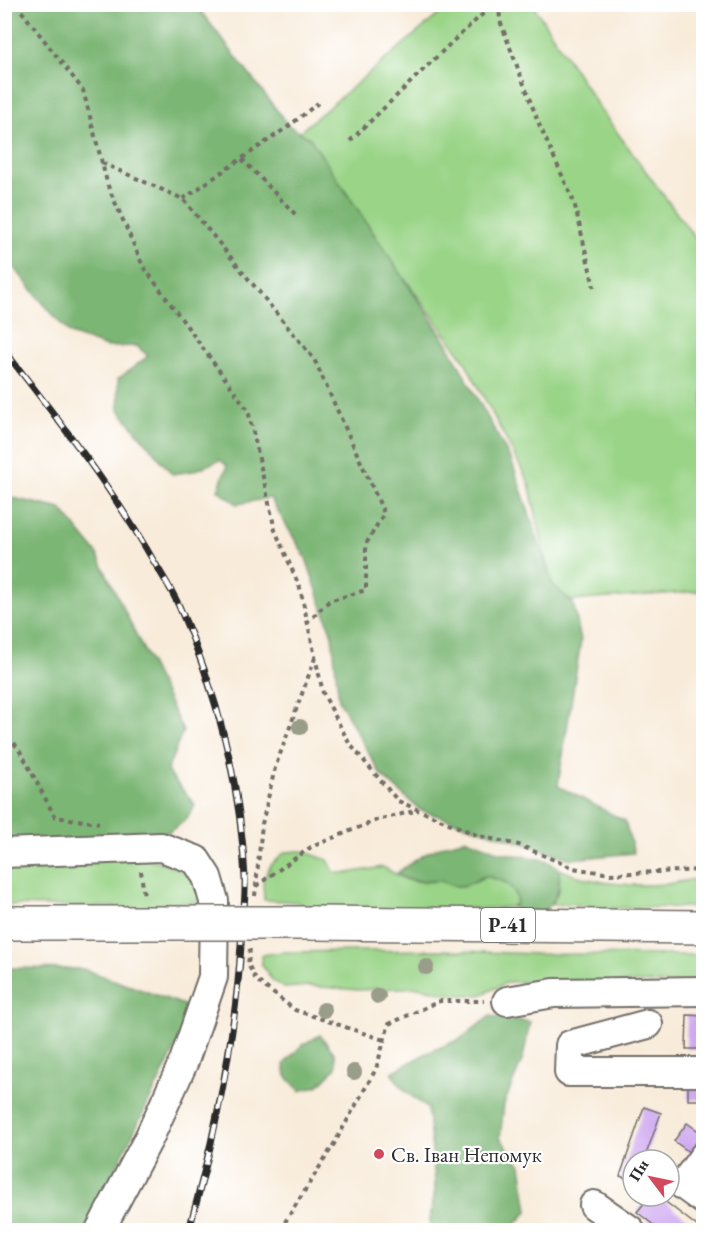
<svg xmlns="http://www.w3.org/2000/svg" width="708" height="1235" viewBox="0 0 708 1235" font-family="'EB Garamond',serif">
  <rect width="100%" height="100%" fill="#fff"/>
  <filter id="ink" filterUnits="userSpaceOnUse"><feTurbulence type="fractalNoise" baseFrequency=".0167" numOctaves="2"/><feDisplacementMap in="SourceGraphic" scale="12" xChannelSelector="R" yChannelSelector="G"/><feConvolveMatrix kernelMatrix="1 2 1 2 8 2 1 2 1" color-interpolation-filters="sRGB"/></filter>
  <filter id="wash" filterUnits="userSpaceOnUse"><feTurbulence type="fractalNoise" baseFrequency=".008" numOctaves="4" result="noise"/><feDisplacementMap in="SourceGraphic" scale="24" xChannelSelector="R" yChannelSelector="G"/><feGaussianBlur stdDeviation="1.35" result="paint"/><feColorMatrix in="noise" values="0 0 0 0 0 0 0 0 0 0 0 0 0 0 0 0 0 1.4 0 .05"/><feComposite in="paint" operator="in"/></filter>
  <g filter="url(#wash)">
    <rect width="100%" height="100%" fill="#f8ebd9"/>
    <path fill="#9ad487" stroke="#628059" stroke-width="1.5" d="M450,5H533L600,109L703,249V591L555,602L529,483L463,358L298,133Z
      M302,851L328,860L335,873H348L383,867L406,880L423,882L440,881L457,886L472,883L485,876C503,881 513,882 517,902L512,907L419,912L304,906L298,902L264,900L263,880L271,865L285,852Z
      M131,856C165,862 193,867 206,902L156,904L157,908L5,905L4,868Z
      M559,869C591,883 630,887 666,884C678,883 691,879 703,878V907L602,908L570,904L551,905L559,891Z
      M439,950L536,954L703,955V984L566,981L508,982L481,995H453L420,987L358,990L309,986L284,988L272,980L262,965L261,955L285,952Z"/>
    <path fill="#7bb674" stroke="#537050" stroke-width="1.5" d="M5,4L196,5L289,126L310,138L447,343L512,462L553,585L573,603L581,640L558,786L625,821L634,853L571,859L420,810L381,775L339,700L332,635L306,558L270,498L237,504L218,490L227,466L220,460L193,471L172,474L119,410L118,379L148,356L137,346L106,347L70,334L42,302L5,256Z
      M4,496L61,509L96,552L183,731L167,771L195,805C189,821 170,832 155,838L5,861Z
      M466,839L483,845L498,852L546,860L559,869C561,888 557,900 542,912L521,911L512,907L517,902C513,882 503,881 485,876C477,880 467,887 458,886C451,886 445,881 439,881C422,880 411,884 397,873C421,855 436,846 466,839Z
      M5,968L83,969L195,1009L85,1230H5Z
      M490,1016L530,1022L523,1058L504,1104L500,1138L521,1165L528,1211L510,1230H431C427,1215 436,1200 435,1184C434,1159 429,1135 428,1109L404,1090L391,1073L425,1054L460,1039Z
      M320,1035L335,1054L336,1068L319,1085L300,1091L286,1076L284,1064L302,1045Z"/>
    <g id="blocks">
      <path fill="#cfa9f1" d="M687,1015L704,1016V1049H686Z
        M704,1081V1100H688V1082Z
        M644,1107L661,1113L644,1160H633V1181L620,1176Z
        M687,1123L704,1135V1163L674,1141Z
        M650,1196H658L702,1230H660L637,1212Z"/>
    </g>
  </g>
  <g filter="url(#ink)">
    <use href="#blocks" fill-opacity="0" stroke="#736e68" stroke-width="1.5"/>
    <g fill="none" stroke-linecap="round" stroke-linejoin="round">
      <defs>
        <path id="minor" d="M4,853L161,847L196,860L207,877L214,901L213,977L184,1061L149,1138L100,1230
          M507,1001L554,993L704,991
          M648,1024L570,1045L569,1072H704
          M704,1156L683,1185L704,1200
          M594,1205L630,1230"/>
        <path id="major" d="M4,923H121
          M312,923L704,927"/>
      </defs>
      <use href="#minor" stroke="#736e68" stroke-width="32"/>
      <use href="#major" stroke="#736e68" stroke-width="36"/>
      <path stroke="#736e68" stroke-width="4" stroke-dasharray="4.5 4.5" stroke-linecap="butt" d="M16,4L83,90L108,186L143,266L248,410L275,530L300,588L323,693L349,743L398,801L479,836L519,845L573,868L610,874L704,870
        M499,4L500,21L539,124L574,202L594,287
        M350,141L453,41L494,4
        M242,159L297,216
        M102,163L183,199L314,359L384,513L366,544V590L329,601L308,622
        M183,199L289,126L318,103
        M4,728L23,756L55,817L99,823
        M141,871L144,897
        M256,886L311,847L377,820L419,810
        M255,896L262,824L275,768L315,658
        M250,949L248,964L256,980L295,1010L384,1040
        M280,1230L334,1144L376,1069L389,1024L440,1001H484"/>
      <use href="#minor" stroke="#fff" stroke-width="28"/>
      <use href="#major" stroke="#fff" stroke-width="33"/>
      <defs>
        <path id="rail" d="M4,350C57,418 110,485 153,560C162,575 172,590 179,606C217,691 241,785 245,878C246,900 242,923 241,945C235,1042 215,1136 189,1230"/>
      </defs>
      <use href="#rail" stroke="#2b2b2b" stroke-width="7"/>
      <use href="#rail" stroke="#fff" stroke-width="4.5" stroke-dasharray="14" stroke-linecap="butt"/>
      <defs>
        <path id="major-bridge" d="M121,923H312"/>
      </defs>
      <use href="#major-bridge" stroke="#736e68" stroke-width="36" stroke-linecap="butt"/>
      <use href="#major-bridge" stroke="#fff" stroke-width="33"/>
    </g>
    <g fill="#999d89">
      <circle cx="300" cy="727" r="8"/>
      <circle cx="426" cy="967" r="8"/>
      <circle cx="378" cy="996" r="8"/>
      <circle cx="324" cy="1010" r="8"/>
      <circle cx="354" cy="1072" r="8"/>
    </g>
  </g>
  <circle fill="#d1495b" stroke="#fff" stroke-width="2" cx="379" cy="1154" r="6"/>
  <g text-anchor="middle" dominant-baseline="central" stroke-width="4.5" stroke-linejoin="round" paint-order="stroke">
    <rect fill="#fff" stroke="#6b6b6b" stroke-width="1.5" x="481" y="908" width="54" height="34" rx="4.5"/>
    <g font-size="20" font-weight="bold" fill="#2b2b2b">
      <text x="508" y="925">Р-41</text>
    </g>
    <g font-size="21" fill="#2b2b2b" stroke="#fff" text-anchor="start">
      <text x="391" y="1154">Св. Іван Непомук</text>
    </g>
  </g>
  <rect width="708" height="1235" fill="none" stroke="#fff" stroke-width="24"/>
  <g transform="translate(651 1178) rotate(302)"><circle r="28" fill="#ffffff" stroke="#aaaaaa" stroke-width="1.5"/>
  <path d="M0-4.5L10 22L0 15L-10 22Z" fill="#d1495b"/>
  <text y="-9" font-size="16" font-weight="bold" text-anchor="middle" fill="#2b2b2b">Пн</text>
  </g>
</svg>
